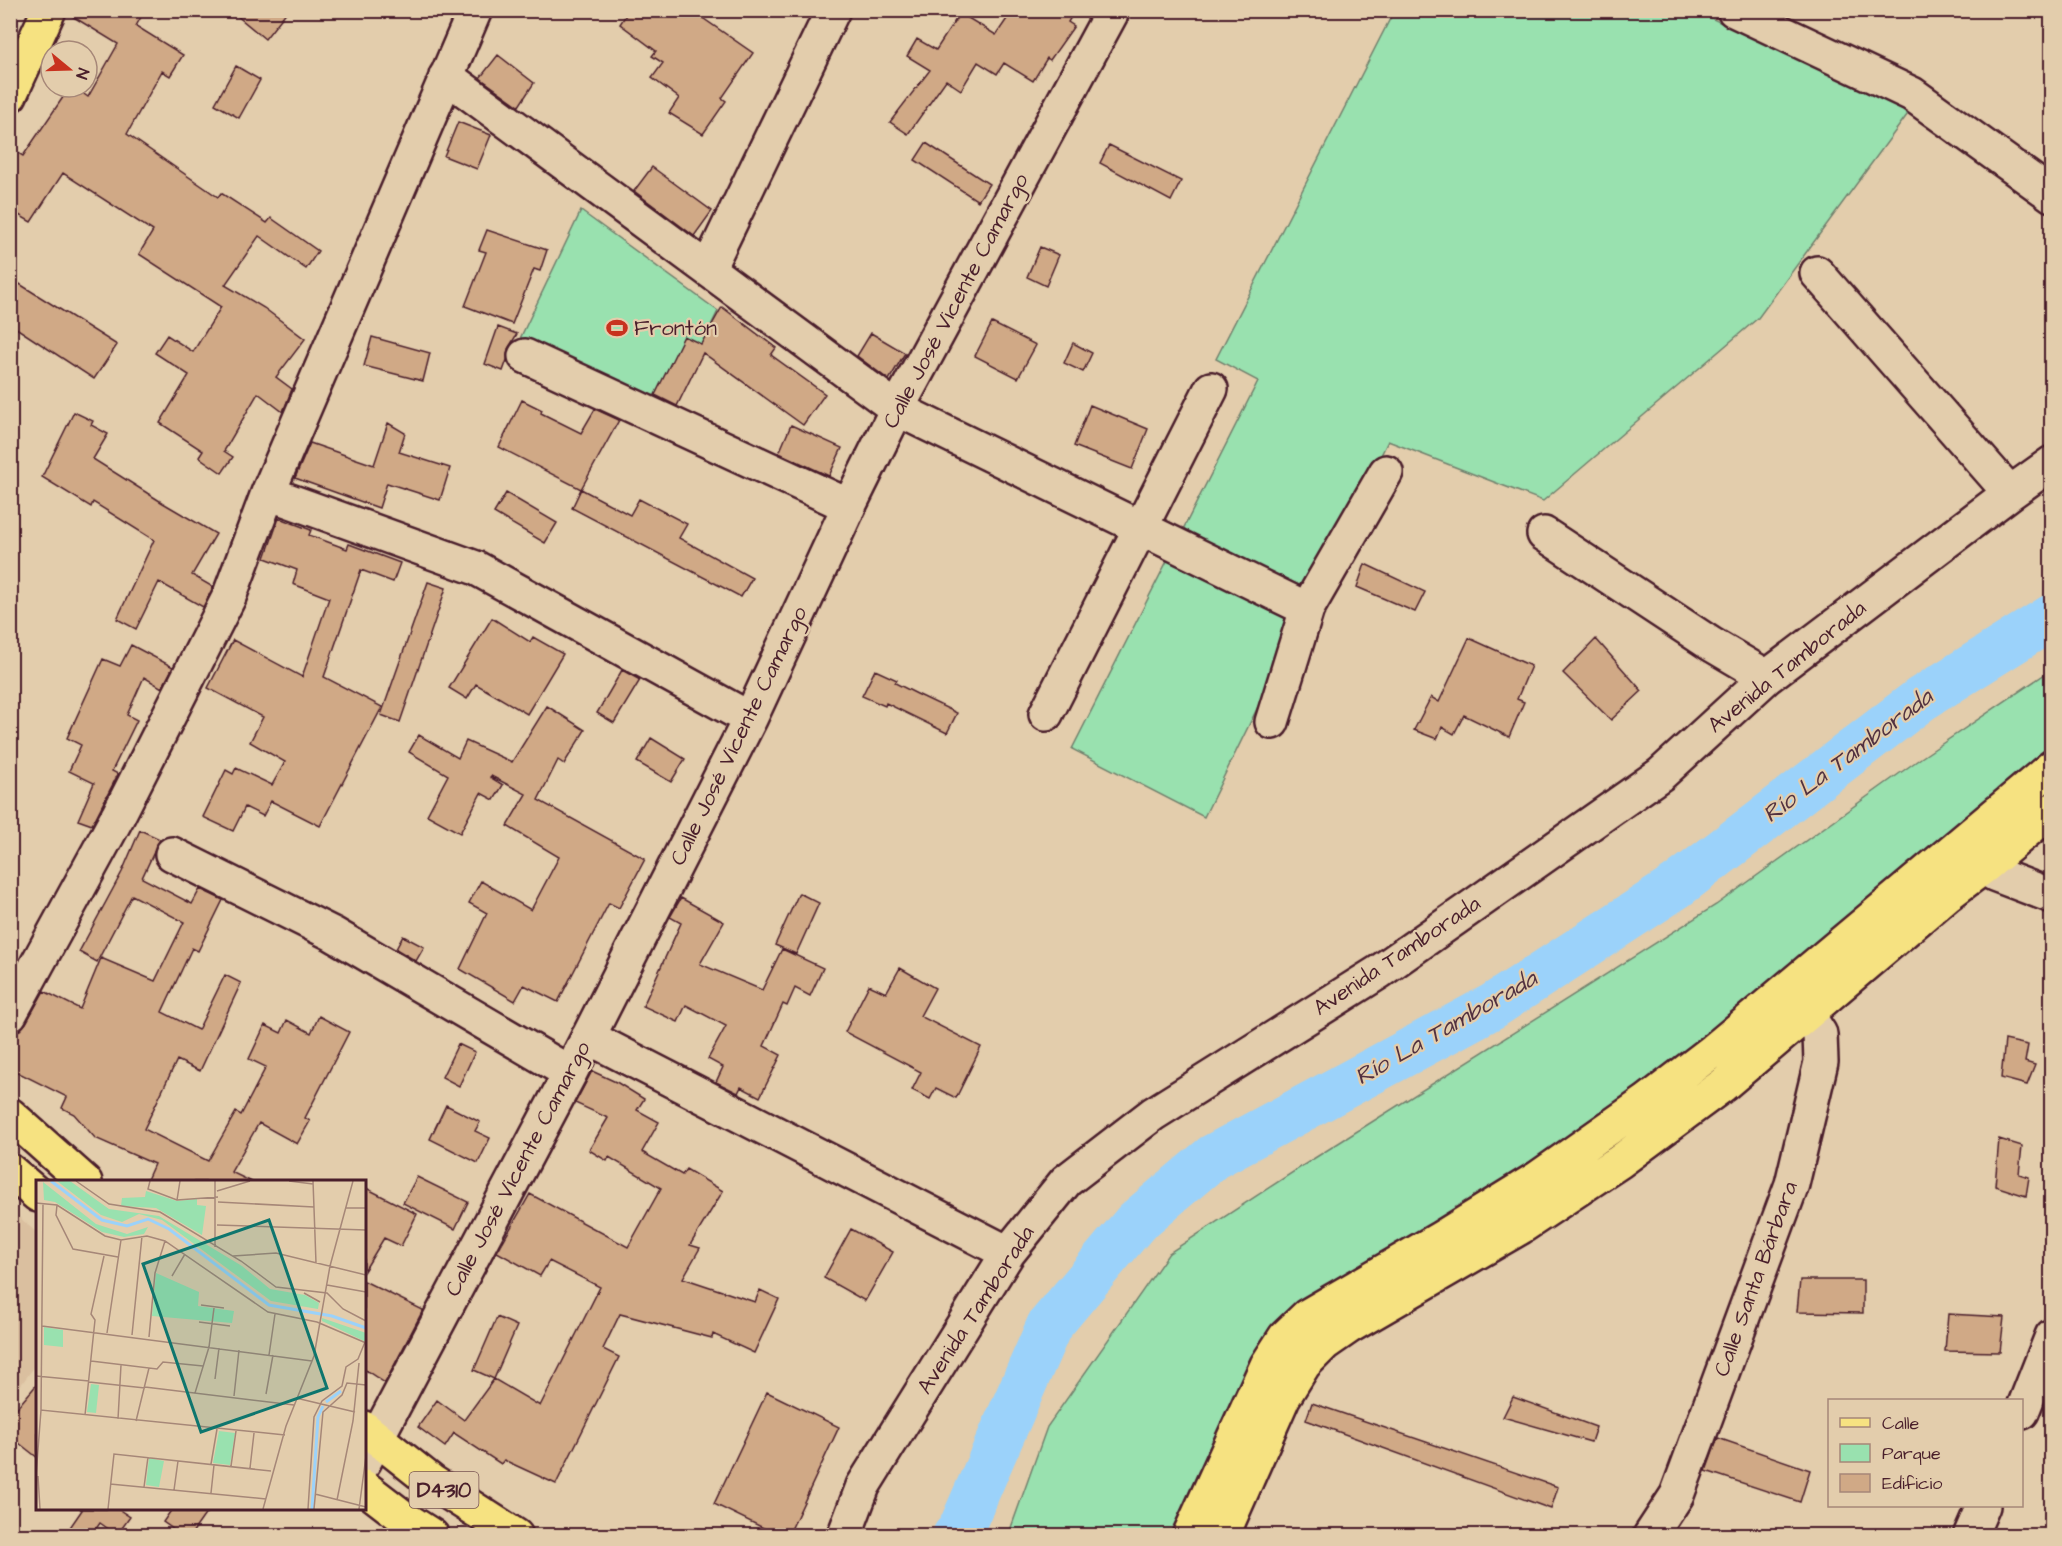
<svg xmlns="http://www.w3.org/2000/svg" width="2062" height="1546" viewBox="0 0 2062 1546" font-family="'Architects Daughter',sans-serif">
  <rect width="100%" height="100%" fill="#e3cdac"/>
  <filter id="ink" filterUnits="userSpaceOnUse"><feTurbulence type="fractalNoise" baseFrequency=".0167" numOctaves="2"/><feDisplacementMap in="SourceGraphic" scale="12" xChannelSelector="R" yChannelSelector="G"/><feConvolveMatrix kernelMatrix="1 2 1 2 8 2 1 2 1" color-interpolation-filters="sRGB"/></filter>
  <g filter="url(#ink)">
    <path fill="#dabf9f" d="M11,1210L37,1233L38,1362L11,1398Z"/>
    <path fill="#99e1af" stroke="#72806d" stroke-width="1.5" d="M1394,11H1696L1910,111L1758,318L1543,501L1388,441L1204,817L1072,749L1258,381L1216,359Z
      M581,211L718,311L665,419L517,345Z
      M2051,670V748L1657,1077L1535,1162L1405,1242L1175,1535L1008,1536L1047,1427L1169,1253L1310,1161L1716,905L1921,758Z"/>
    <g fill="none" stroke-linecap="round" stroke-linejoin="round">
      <path stroke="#9bd2fa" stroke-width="46" d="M955,1536L960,1531L1049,1326L1136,1222L1213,1157L1493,1006L1677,886L1921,699L2052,617"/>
    </g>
    <path fill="#d0a986" stroke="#4a1f2b" stroke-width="1.5" d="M67,10H145L136,26L183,55L170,76L162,71L127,134L218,197L221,193L267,223L271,218L318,251L306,269L259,236L225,285L264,308L305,339L276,377L292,389L283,412L258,393L224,451L233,457L222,473L199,457L203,451L160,423L189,375L155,353L167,335L193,352L221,307L139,254L153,231L63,173L31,222L10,210V148L23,156L70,87H74L88,97L118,44L67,13Z
      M230,10H288L265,39Z
      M629,10H691L753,53L722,98L726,101L703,134L669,113L679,98L652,78L663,63L652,56L656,51L620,24Z
      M1013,10H1075L1068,22L1074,26L1050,60L1047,58L1033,81L1004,63L997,74L978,62L961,90L946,80L908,134L890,122L930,70L907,56L917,39L936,50L960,13L996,35Z
      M498,55L534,83L519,106L480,78Z
      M236,66L260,80L239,118L215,104Z
      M458,122L491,135L477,169L444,156Z
      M926,143L989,184L978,201L915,160Z
      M1109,145L1181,181L1171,201L1100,163Z
      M652,167L712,211L694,236L634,191Z
      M487,230L547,250L540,271L534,269L512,324L465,306L486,252L479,250Z
      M1040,247L1059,255L1046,286L1027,277Z
      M10,278L117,345L94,379L10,324Z
      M722,307L776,348L771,355L825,394L803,425L703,353L677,406L655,395L684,336L701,344Z
      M992,323L1036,345L1018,378L975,356Z
      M498,327L517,334L508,349L507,360L503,371L485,364Z
      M871,333L905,353L889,380L857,356Z
      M372,337L430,353L423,381L364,366Z
      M1073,343L1092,353L1083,372L1064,363Z
      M522,400L542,410L541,413L581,433L595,409L619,420L581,489L499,447Z
      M1090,405L1148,429L1132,469L1074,446Z
      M74,412L93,421L91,425L108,434L93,459L163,503L216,534L192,575L213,587L203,607L159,582L136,629L117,619L154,540L93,502L91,507L42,477Z
      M388,423L405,433L399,452L450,468L440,500L387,483L379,508L295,478L310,443L374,465Z
      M791,425L842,448L829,476L779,453Z
      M581,489L630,515L639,499L687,524L679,538L752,578L741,597L572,508Z
      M506,493L557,523L545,543L494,513Z
      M279,518L311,530L309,535L347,549L349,544L400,563L393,582L361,570L324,677L382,707L320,826L271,801L263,816L245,807L233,831L203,817L226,770L233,774L236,768L272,785L285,762L250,742L263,717L208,688L233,640L302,677L329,598L293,584L297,570L265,558Z
      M1365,564L1425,592L1415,612L1357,587Z
      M428,582L446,588L400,722L381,715Z
      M492,618L530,642L533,637L563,654L527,714L476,684L467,699L449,688Z
      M1469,638L1531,666L1517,699L1524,702L1509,737L1464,715L1454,734L1442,727L1437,739L1414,730L1431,697L1439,702Z
      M1596,639L1642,691L1611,720L1563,673Z
      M131,645L173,667L162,688L144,677L127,715L137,720L112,771L118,774L92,825L78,820L94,783L69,771L81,745L67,738L103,659L120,666Z
      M622,670L640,680L614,723L597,713Z
      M875,670L897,680L895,683L917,694L957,713L947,733L886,703L885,706L862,696Z
      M547,706L585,730L564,764L558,760L538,800L645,859L619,908L609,903L558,1002L524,985L515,1001L460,969L487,913L469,903L481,881L531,910L559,857L507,826L526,794L491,776L490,777L503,785L494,800L481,793L460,833L427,815L448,775L409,752L419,735L458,758L466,741L512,762Z
      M651,738L685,759L671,782L637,762Z
      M140,830L160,839L142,878L192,904L200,889L223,900L198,951L192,948L162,1012L198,1030L225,975L241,983L200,1071L177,1060L144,1129L208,1161L236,1112L241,1115L266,1067L249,1059L265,1025L281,1033L287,1020L311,1033L319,1016L349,1032L305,1118L310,1121L297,1144L259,1123L231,1172L252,1182H146L154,1164L95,1138L74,1114L62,1108L67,1097L15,1071L10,1064V1037L13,1032L20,1030L26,1023L44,991L80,1009L101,958L155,981L184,922L132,895L97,962L79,952L122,872Z
      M799,893L819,903L796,954L775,945Z
      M681,898L724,922L700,964L762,990L782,949L823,968L810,996L795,988L787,1006L783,1004L764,1046L781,1055L760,1097L741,1087L738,1093L716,1082L723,1067L708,1059L726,1026L686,1005L678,1022L643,1006L681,923L670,917Z
      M403,936L424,947L416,961L396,949Z
      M900,968L935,988L920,1016L981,1047L956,1098L936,1088L930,1099L912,1090L921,1072L845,1032L869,985L886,993Z
      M2005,1040L2028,1045L2025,1062L2035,1065L2027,1085L2001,1078Z
      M458,1044L475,1052L459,1086L442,1077Z
      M592,1071L618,1083L644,1099L637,1110L659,1122L642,1152L682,1175L686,1169L723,1191L690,1245L700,1248L683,1278L755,1302L760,1290L779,1299L754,1353L713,1334L712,1338L620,1314L603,1349L619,1357L556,1484L504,1460L501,1464L454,1433L445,1447L418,1427L437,1400L464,1420L494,1379L540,1406L600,1287L549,1261L540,1276L497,1252L530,1194L628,1247L661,1188L609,1157L607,1161L589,1150L608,1118L575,1103Z
      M446,1105L480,1122L475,1131L490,1138L478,1163L430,1139Z
      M1999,1139L2022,1146L2019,1174L2029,1177L2026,1196L1995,1186Z
      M417,1177L468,1202L455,1229L403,1203Z
      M364,1187L417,1214L401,1246L384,1238L364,1271Z
      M851,1229L893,1252L865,1301L824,1278Z
      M1800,1280H1863V1313L1797,1312Z
      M364,1281L423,1310L385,1383L364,1369Z
      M1948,1314L2004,1317L2000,1352L1945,1351Z
      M497,1317L517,1326L494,1379L474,1370Z
      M38,1383V1458L10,1436V1416Z
      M767,1392L839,1427L788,1536H780L714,1504Z
      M1513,1397L1596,1427L1591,1442L1503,1417Z
      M1312,1403L1558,1487L1551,1509L1306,1420Z
      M1718,1438L1810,1470L1800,1502L1706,1471Z
      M80,1509H118L130,1517L117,1535L100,1523L91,1536H64L82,1510Z
      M172,1509H209L190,1536H183L163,1522Z"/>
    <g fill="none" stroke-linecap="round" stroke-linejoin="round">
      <defs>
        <path id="minor" d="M1734,10L1912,94L2052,195
          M446,76L897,409L1307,609
          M708,269L833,10
          M1817,273L2010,493
          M525,356L849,506
          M268,493L476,568L750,719
          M1544,534L1711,644L1767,677
          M1046,714L1211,389
          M1272,722L1307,609L1386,472
          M1969,845L1985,866L1994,874L2052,896
          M172,854L333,934L570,1073
          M10,1014L118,816L229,597L268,493L475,10
          M588,1037L1008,1253
          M2022,1412L2052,1336
          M364,1462L570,1073L750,719L849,506L897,409L1113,10
          M844,1536L863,1486L1008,1253L1066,1181L1153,1114L1379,972L1661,774L1767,677L2010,493L2052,463
          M1650,1536L1677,1495L1792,1184L1821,1062L1820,1034L1807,1014
          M1970,1536L1983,1506"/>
        <path id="major" d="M10,95L49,10
          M10,1115L85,1182
          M10,1171L38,1195
          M364,1428L432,1482L516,1536
          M364,1487L407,1520L432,1536
          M1189,1536L1267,1365L1285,1337L1307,1316L1441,1238L1538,1178L1646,1102L1714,1050L2052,767
          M1222,1536L1283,1398L1304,1364L1324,1344L1350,1326L1521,1227L1619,1162L1723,1085L1948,894L1985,866L2052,810"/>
      </defs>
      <use href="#minor" stroke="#4a1f2b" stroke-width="38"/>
      <use href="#major" stroke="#4a1f2b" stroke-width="38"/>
      <use href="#minor" stroke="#e3cdac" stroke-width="33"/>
      <use href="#major" stroke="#f6e281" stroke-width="33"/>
    </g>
  </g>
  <defs>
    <symbol id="stadium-bare" viewBox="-9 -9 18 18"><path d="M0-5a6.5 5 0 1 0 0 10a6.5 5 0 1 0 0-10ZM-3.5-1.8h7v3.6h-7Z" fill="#c8321e" stroke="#e3cdac" stroke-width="2.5" paint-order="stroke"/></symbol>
  </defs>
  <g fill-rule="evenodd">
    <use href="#stadium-bare" x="602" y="313" width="30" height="30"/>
  </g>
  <g text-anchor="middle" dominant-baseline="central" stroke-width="4.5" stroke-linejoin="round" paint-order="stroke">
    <rect fill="#e3cdac" stroke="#785352" stroke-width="1.5" x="409.5" y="1472" width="69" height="36" rx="4.5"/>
    <g font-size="21" font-weight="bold" fill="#4a1f2b">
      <text x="444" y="1490">D4310</text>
    </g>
    <g font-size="22" fill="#4a1f2b" stroke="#e3cdac">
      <text transform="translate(956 301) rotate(-62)">Calle José Vicente Camargo</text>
      <text transform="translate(1787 667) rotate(-39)">Avenida Tamborada</text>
      <text transform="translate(739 736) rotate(-64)">Calle José Vicente Camargo</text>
      <text transform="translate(1397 956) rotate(-34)">Avenida Tamborada</text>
      <text transform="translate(518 1169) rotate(-62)">Calle José Vicente Camargo</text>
      <text transform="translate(1756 1279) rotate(-70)">Calle Santa Bárbara</text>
      <text transform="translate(976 1310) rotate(-57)">Avenida Tamborada</text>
    </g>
    <g font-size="22" fill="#4a1f2b" stroke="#e3cdac" text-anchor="start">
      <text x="634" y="328">Frontón</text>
    </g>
    <g font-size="24" font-style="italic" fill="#523140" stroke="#e3cdac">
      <text transform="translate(1848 756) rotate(-37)">Río La Tamborada</text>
      <text transform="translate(1446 1028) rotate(-30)">Río La Tamborada</text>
    </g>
  </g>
  <g transform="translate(36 1180)">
    <rect width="330" height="330" fill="#e3cdac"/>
    <path d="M21,1H34L73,29L123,36L206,86L234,109L269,115L283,123L282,129L235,121L126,40L103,34L86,42L65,35ZM7,2L60,44L91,54L112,47L108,54L88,57L66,52L19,22L8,20ZM110,11L141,21L161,19V25L170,26L166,55L120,28L85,26L86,18L109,17ZM120,93L163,112L162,126L198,131L196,143L116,136ZM286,138L330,153V162L286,141ZM8,147L27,150V167L8,165ZM55,204L63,205L60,233L51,232ZM183,251L199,253L194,285L177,283ZM113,278L128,281L123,307L110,305Z" fill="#99e1af"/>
    <path fill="none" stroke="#9bd2fa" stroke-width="3" d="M15,1L66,40L91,46L112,39L133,49L233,125L296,136L330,148M290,222L305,211M276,329L282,237L287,226"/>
    <path fill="none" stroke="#a68778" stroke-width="1.5" d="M40,1L73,24L124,32L205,81L240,107L291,113L307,129L330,141M114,1L112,9L141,20L182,17M179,1V67M253,1L277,4M277,1L280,83M181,11L214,1M141,20L144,1M182,22L278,27M0,23L21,25L69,56L85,60L111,56L129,61L232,132L281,142M21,25L20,35L37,69L82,77M309,28H330M181,45L330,50M197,76L240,73L330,95M136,96L149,74M291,105L330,112M268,113L284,122M165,125L188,128M163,142L194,146M281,142L330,163M6,146L276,181M71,153L85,60M96,155L106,56M113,157L119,93L129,61M233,175L239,134M55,181L121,189L127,182L167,186M0,196L53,201M179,199L183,168M53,202L109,208M109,207L258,225M159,213L173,167L178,128M230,214L237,175M198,216L203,170M260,218L319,232M5,230L7,24M49,235L59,140L55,134L68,76M82,239L85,185M100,241L113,188M175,284L181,249M195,286L200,251M214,288L218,253M0,296L5,230L249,255M2,296L4,329M74,304L230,319M108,307L112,277M138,310L142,281M175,313L178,285M279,314L330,327M301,320L317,241L323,183M72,329L78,274L235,291M227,329L250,246L278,176L294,86L317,1M272,329L278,237L286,221L306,206L310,187L322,179L329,162M278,329L287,232L306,215L311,203L330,205M323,329L330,276"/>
    <path fill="#0f766e" fill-opacity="0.15" stroke="#0f766e" stroke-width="3" d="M233,40L291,208L165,252L107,84Z"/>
    <rect width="330" height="330" fill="none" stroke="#4a1f2b" stroke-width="3"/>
  </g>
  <rect width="2062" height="1546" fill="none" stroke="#e3cdac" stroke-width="36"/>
  <rect x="18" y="18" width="2026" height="1510" fill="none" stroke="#4a1f2b" stroke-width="2" filter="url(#ink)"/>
  <rect x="1828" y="1399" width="195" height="108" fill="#e3cdac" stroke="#a68778" stroke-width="1.5"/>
  <rect x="1840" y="1418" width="30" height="9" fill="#f6e281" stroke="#a68778" stroke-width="1.5"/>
  <text x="1882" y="1429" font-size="18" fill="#4a1f2b">Calle</text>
  <rect x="1840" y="1444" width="30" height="18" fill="#99e1af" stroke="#a68778" stroke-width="1.5"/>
  <text x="1882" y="1459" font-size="18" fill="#4a1f2b">Parque</text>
  <rect x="1840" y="1474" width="30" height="18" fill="#d0a986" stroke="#a68778" stroke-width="1.5"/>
  <text x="1882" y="1489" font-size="18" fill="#4a1f2b">Edificio</text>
  <g transform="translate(69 69) rotate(109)"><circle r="28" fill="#e3cdac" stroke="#a68778" stroke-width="1.5"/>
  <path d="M0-4.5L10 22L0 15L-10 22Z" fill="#c8321e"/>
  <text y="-9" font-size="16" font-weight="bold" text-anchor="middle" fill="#4a1f2b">N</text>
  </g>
</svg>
